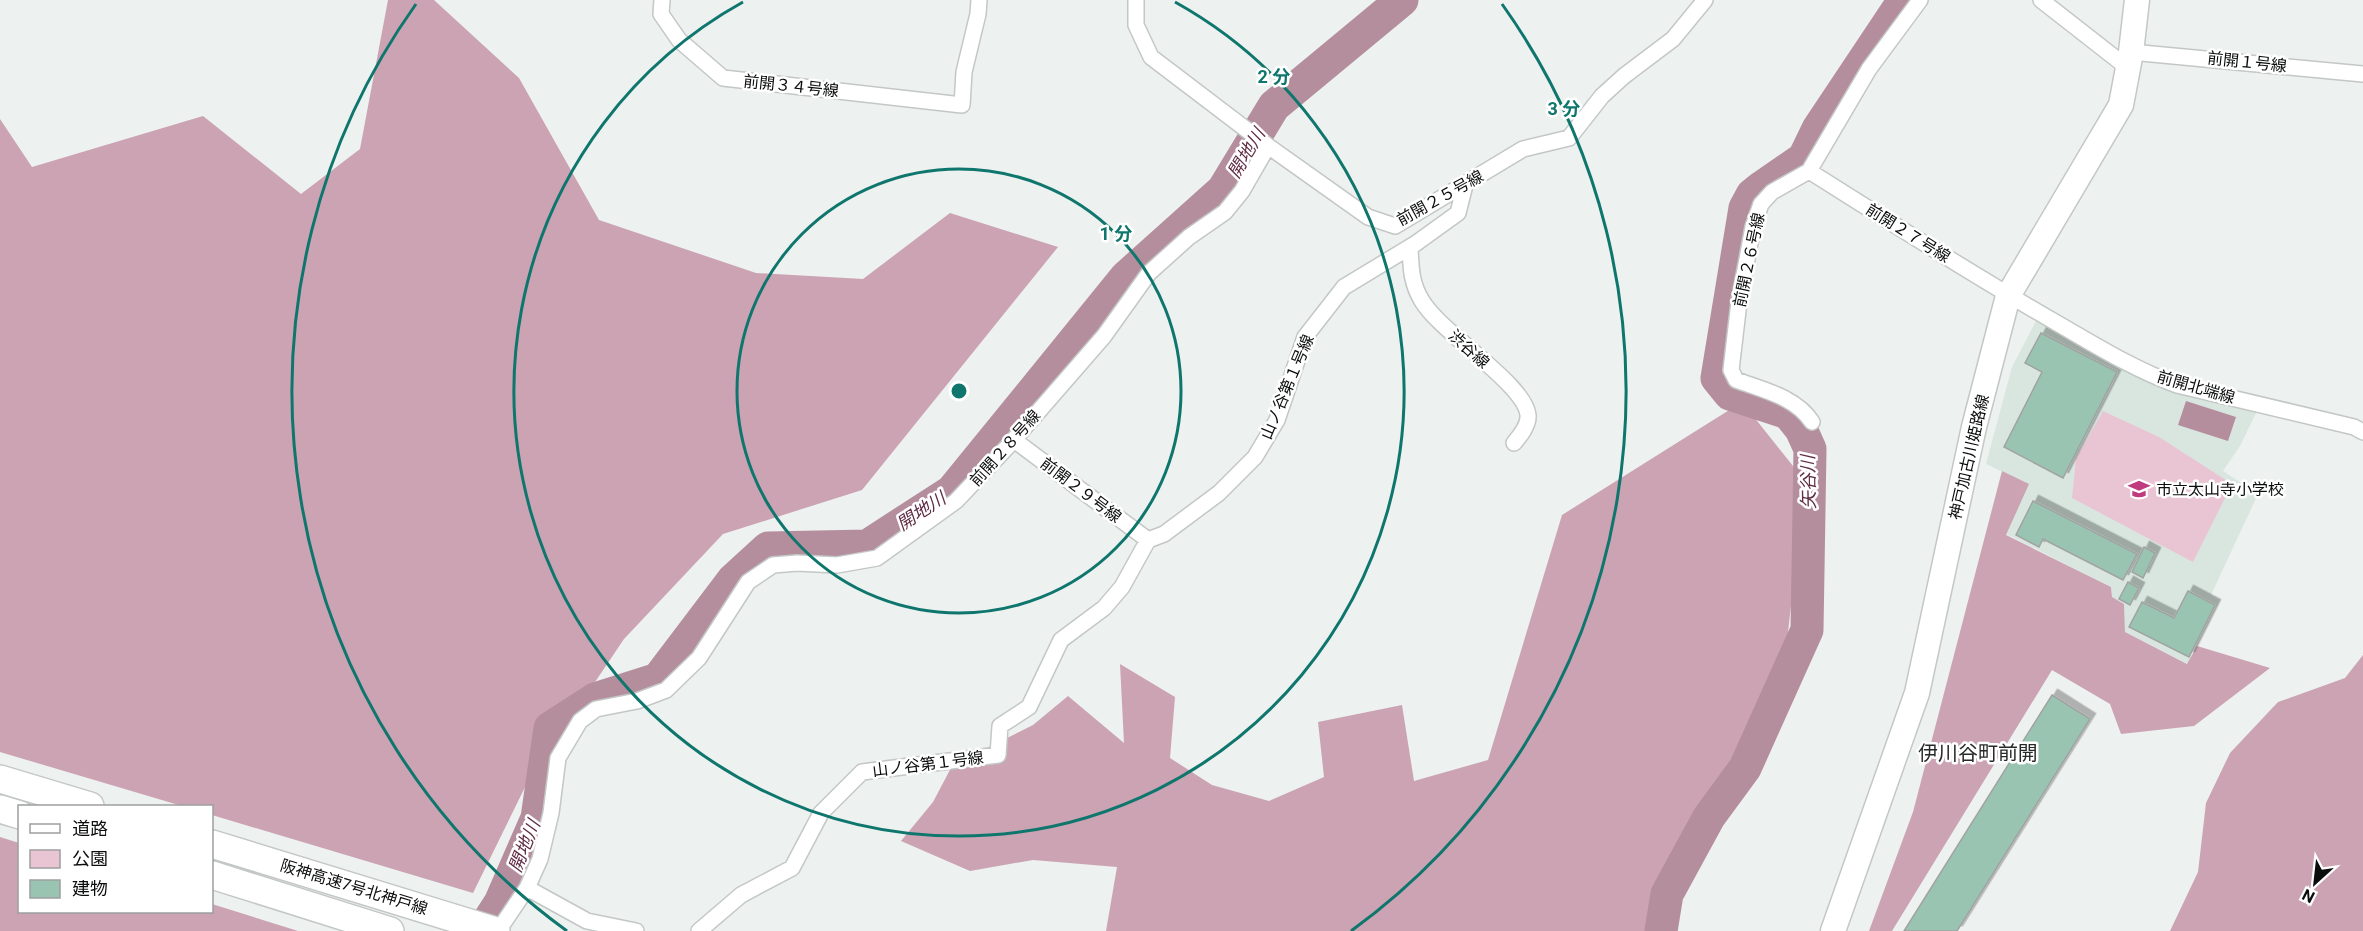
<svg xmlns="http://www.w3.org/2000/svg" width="2363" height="931" viewBox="0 0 2363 931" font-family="Roboto,'Noto Sans JP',sans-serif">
  <defs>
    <filter id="shadow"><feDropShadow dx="5.5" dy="-5.5" stdDeviation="0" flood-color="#0004"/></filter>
  </defs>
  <rect width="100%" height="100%" fill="#edf1ef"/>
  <path fill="#d9e6e0" d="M2036,321L2165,387L2258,409L2240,446L2223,471L2258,494L2211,595L2220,600L2188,664L2125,632L2124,604L2112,597L2111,587L2006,534L2028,484L1986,464L2012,367Z"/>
  <path fill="#e9c4d2" d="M2103,411L2159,437L2232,484L2193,562L2072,498L2076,459Z"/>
  <path fill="#cba3b3" d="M388,0H434L519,78L599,220L756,273L863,279L950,213L1058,247L862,490L723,534L624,639L527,783L473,893L212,815V806H182L0,752V119L32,167L203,116L301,194L360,149Z
    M1742,402L1805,481L1784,668L1659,931H1106L1117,867L1033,860L970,871L901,841L933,802L952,766L1033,725L1068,696L1124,743L1120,664L1175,697L1170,758L1212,785L1269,801L1324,777L1318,722L1402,705L1414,781L1488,760L1562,515Z
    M2002,471L2029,484L2006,535L2111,587L2112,597L2124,604L2125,632L2187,664L2197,646L2270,668L2194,726L2121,734L2110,704L2052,670L1892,931H1869L1913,812Z
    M2363,655V931H2170L2198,872L2206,803L2230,753L2278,702L2345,678Z
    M0,837L19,843L20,912H212V904L298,931H0Z"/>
  <path fill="#b58e9d" d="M2186,401L2236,417L2228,441L2178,425Z"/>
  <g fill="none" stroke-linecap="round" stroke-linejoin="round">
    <path stroke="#b58e9d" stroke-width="33" d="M482,931L500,903L537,818L550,728L595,699L658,679L733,580L768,548L867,546L952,491L1126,277L1223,190L1274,106L1402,0
      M1661,931L1667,894L1709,817L1745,768L1807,630L1810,449L1801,429L1788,413L1730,394L1717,378L1745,208L1752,195L1762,187L1804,158L1818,129L1904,0"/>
  </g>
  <path fill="#9ac4b2" stroke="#a0a3a2" stroke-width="1.5" filter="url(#shadow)" d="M2041,333L2117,372L2063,478L2004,447L2042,372L2025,363Z
    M2033,501L2137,554L2123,580L2043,539L2039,547L2016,535Z
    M2144,547L2155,553L2143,578L2132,572Z
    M2128,582L2139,588L2130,605L2119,599Z
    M2188,591L2215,605L2189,657L2129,627L2142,602L2174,618Z
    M2052,695L2090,719L1957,931H1904Z"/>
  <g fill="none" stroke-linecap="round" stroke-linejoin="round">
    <defs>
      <path id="minor" d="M662,0L661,14L679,40L723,78L962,105L964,72L978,14L979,0
        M1136,0V25L1151,57L1268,146L1368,217L1395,226L1523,149L1569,138L1602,96L1624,76L1673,39L1705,0
        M2041,0L2128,68
        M2131,52L2363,74
        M1809,171C1890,222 1971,274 2055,322C2095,345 2133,369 2177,385L2354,427L2363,432
        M1410,248C1411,268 1411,283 1422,301C1441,333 1525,384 1528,415C1529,425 1520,436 1514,443
        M1812,422C1796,397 1763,390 1736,380L1731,370L1739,302L1753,227L1761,204L1772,192L1809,171L1869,69L1920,0
        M1014,440L1148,540
        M527,888L587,921L636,931
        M498,931L527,888L540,859L551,813L558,758L580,721L596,709L637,701L666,690L699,658L748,582L773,565L797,563L837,565L877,558L956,501L1011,443L1104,336L1149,273L1189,237L1225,212L1242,191L1268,146
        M699,931L741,895L792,868L821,813L862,772L998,755L1000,726L1029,707L1061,640L1104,608L1122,587L1148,540L1164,534L1219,493L1255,457L1277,420L1305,337L1344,287L1415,244L1458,213L1465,185"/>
      <path id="primary" d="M1833,931L1917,693L1974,427L2008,296L2121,105L2131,52L2137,0"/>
      <path id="motorway" d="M0,779L90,806
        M0,809L20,815
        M212,844L496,931
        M212,875L390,931"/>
    </defs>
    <use href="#minor" stroke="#c3c7c5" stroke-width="18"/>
    <use href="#primary" stroke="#c3c7c5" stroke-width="27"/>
    <use href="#motorway" stroke="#c3c7c5" stroke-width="30"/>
    <use href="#minor" stroke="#fff" stroke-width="15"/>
    <use href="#primary" stroke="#fff" stroke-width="24"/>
    <use href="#motorway" stroke="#fff" stroke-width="27"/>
  </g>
  <g fill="none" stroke="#0f766e" stroke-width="3">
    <circle cx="959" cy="391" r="222"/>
    <path d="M1175 2A445 445 0 1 1 743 2"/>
    <path d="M567 931A667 667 0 0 1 416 4M1502 4A667 667 0 0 1 1351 931"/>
  </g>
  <defs>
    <symbol id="school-bare" viewBox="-9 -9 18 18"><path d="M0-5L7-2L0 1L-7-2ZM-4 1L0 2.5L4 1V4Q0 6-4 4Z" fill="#bf3a7e" stroke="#fff" stroke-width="2.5" paint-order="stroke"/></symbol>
  </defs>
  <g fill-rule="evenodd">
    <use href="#school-bare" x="2124" y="474" width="30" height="30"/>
  </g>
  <g text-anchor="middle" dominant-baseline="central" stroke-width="5" stroke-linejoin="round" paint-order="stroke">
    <g font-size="16" fill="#0b0d0c" stroke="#fff">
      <text transform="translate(2247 62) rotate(6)">前開１号線</text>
      <text transform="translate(791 86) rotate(6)">前開３４号線</text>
      <text transform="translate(1440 198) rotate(-29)">前開２５号線</text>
      <text transform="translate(1908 233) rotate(32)">前開２７号線</text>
      <text transform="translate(1749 260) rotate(-78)">前開２６号線</text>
      <text transform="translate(1469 349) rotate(42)">渋谷線</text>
      <text transform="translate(1287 387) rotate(-67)">山ノ谷第１号線</text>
      <text transform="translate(2196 387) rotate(16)">前開北端線</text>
      <text transform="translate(1005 448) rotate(-48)">前開２８号線</text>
      <text transform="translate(1969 457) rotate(-77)">神戸加古川姫路線</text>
      <text transform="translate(1081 490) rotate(37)">前開２９号線</text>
      <text transform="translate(928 764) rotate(-7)">山ノ谷第１号線</text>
      <text transform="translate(354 887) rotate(17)">阪神高速7号北神戸線</text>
    </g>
    <g font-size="16" fill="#0b0d0c" stroke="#fff" text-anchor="start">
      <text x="2156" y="489">市立太山寺小学校</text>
    </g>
    <g font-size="18" font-style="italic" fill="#612d45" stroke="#fff">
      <text transform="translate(1246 153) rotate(-59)">開地川</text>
      <text transform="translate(1808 482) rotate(-91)">矢谷川</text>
      <text transform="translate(921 511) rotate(-33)">開地川</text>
      <text transform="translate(524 846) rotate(-68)">開地川</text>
    </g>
    <g font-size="20" fill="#272a29" stroke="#fff">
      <text x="1978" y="753">伊川谷町前開</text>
    </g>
  </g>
  <circle cx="959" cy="391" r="9" fill="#0f766e" stroke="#fff" stroke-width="3"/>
  <g font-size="18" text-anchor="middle" font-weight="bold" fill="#0f766e" stroke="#fff" stroke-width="5" stroke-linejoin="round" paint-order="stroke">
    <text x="1274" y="83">2 分</text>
    <text x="1564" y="115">3 分</text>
    <text x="1116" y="240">1 分</text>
  </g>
  <rect x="18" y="805" width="195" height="108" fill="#ffffff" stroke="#9d9e9e" stroke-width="1.5"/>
  <rect x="30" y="824" width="30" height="9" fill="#ffffff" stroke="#9d9e9e" stroke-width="1.5"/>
  <text x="72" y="835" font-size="18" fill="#0b0d0c">道路</text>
  <rect x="30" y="850" width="30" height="18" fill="#e9c4d2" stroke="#9d9e9e" stroke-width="1.5"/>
  <text x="72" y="865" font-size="18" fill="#0b0d0c">公園</text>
  <rect x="30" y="880" width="30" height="18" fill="#9ac4b2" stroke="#9d9e9e" stroke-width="1.5"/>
  <text x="72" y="895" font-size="18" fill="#0b0d0c">建物</text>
  <g transform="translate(2315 883) rotate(207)" stroke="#ffffff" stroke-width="4.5" paint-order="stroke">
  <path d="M0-4.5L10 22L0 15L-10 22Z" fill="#0b0d0c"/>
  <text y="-9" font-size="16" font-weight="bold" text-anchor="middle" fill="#0b0d0c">N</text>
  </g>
</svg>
